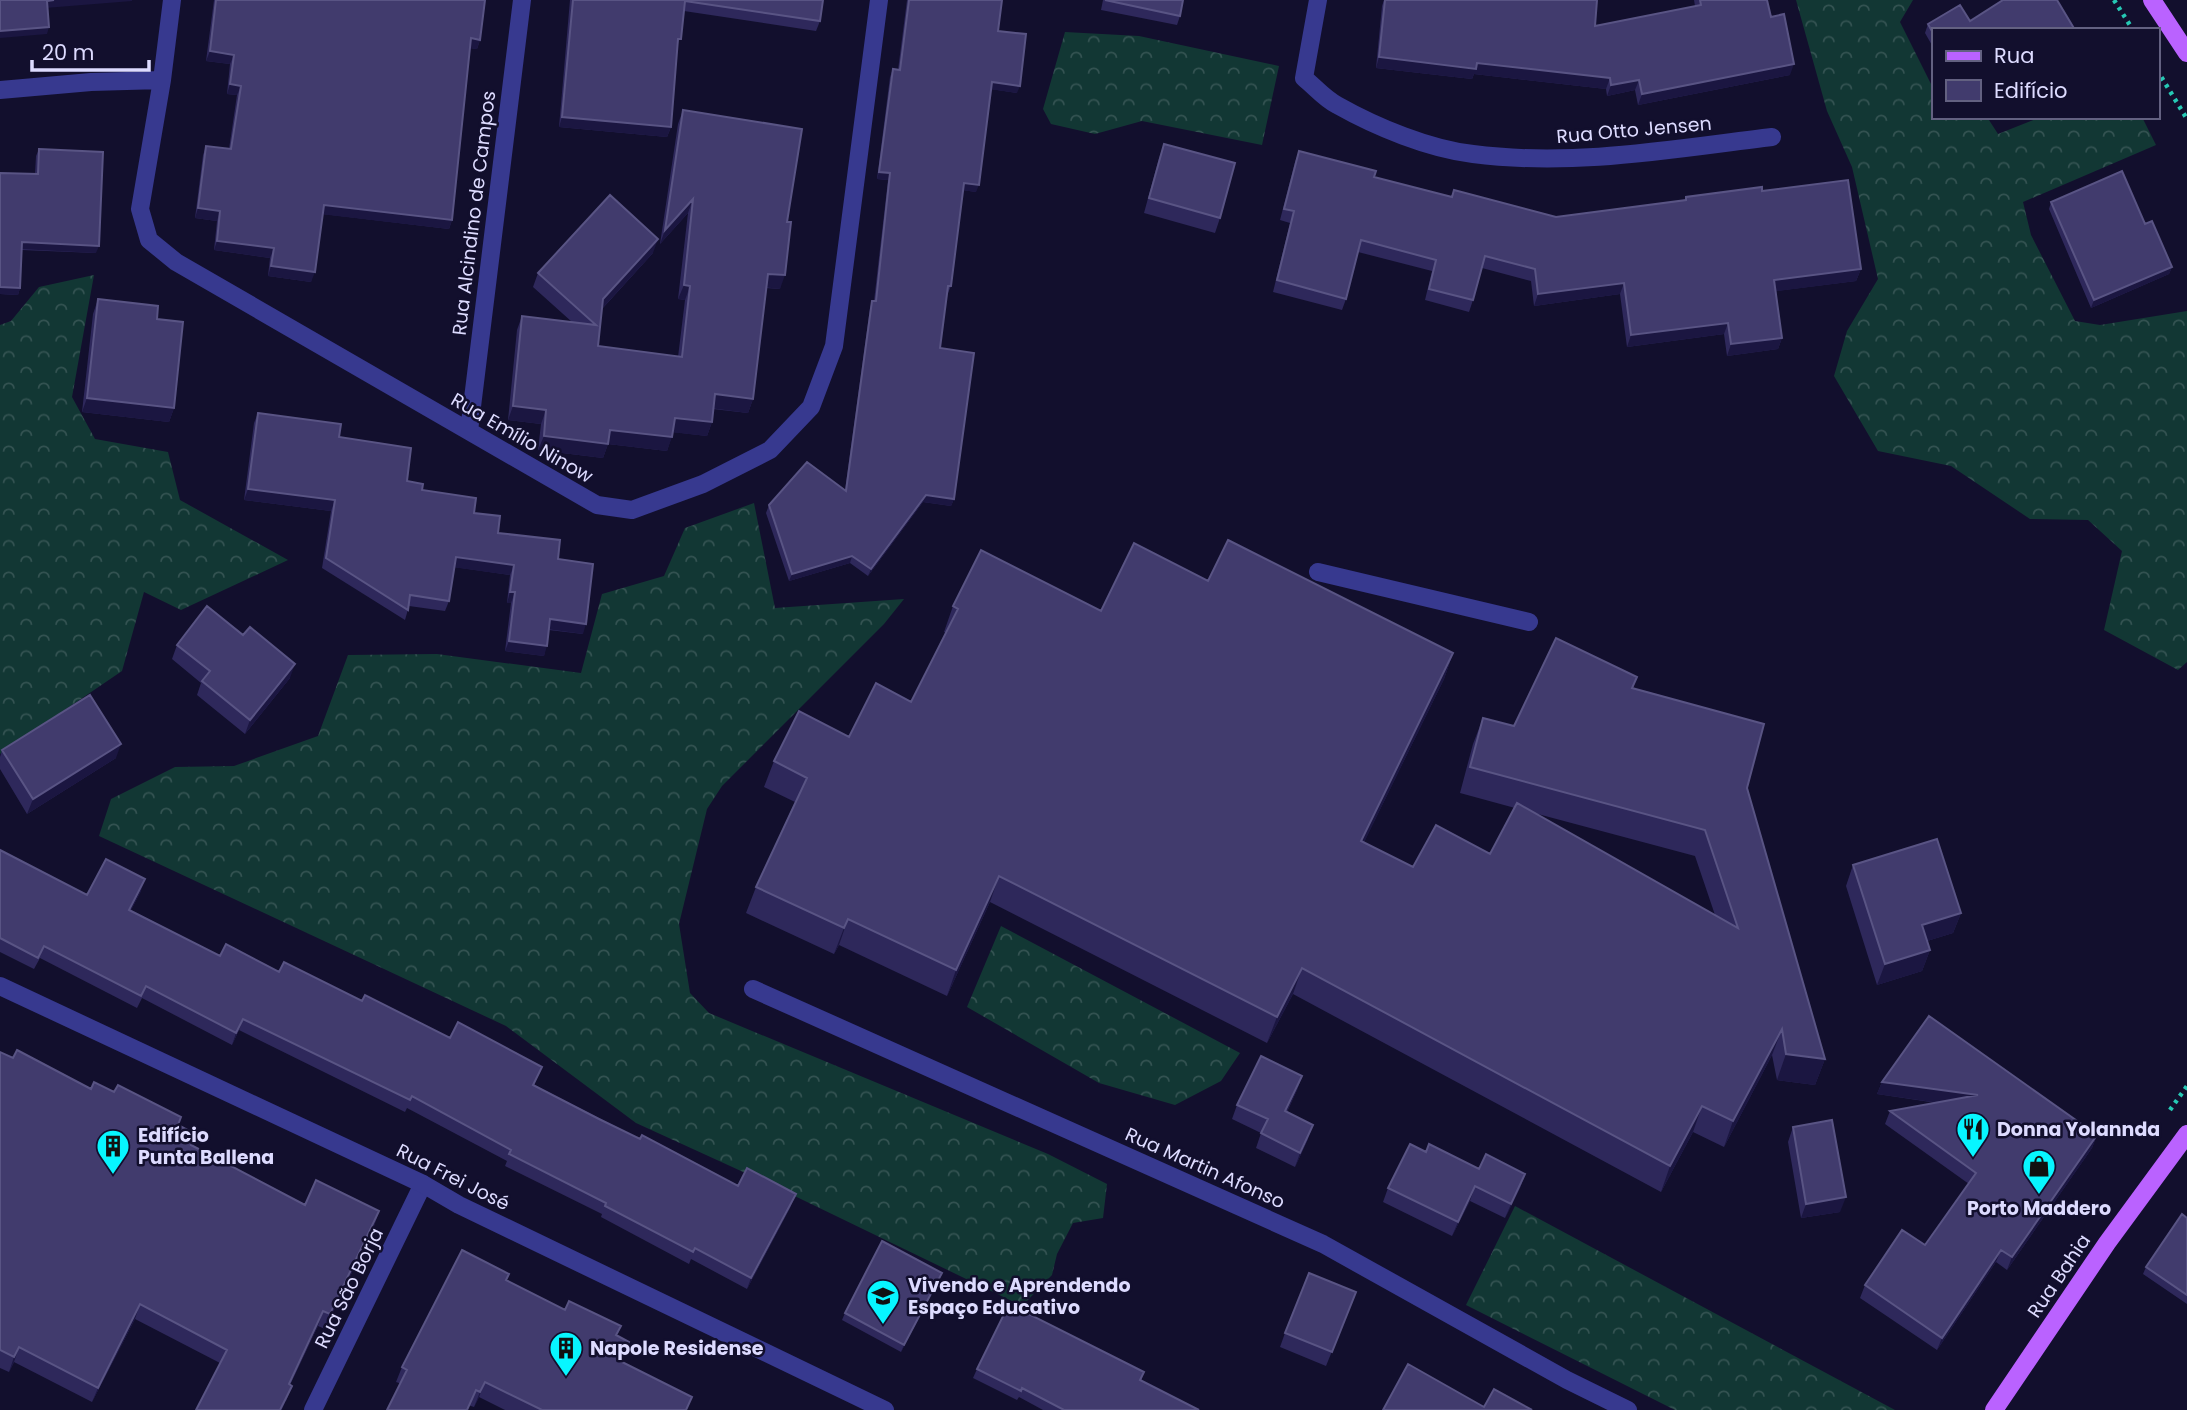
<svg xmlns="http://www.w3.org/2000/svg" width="2187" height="1410" viewBox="0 0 2187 1410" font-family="Poppins,sans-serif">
  <defs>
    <pattern id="forest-crowns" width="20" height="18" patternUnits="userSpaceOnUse" patternTransform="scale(1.75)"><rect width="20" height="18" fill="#123734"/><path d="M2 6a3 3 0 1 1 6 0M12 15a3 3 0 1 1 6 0" fill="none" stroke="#345352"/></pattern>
  </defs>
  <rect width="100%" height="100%" fill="#120f2d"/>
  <path fill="url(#forest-crowns)" d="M1796,0H1913L1900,22L1933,88V117H1987L1998,134L2041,117H2142L2156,145L2023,202L2031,235L2075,321L2100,325L2187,311V662L2178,670L2104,630L2122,551L2088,520L2030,519L1951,466L1878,451L1834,376L1847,331L1878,279L1852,167L1827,111Z
    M1065,32L1139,36L1279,66L1262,145L1142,121L1095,134L1051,124L1043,109Z
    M94,275L72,397L95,439L168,452L180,500L288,560L181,610L144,592L122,671L0,754V325L11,321L39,287Z
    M754,503L775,608L904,599L884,624L722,786L707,809L679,924L690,993L709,1013L1048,1154L1107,1184L1103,1218L1073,1223L1057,1254L1052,1275L1022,1306L774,1186L636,1123L506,1026L99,836L111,799L175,767L234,766L318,736L348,655L437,654L581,673L602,594L664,576L685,528Z
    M1001,926L1240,1053L1221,1081L1175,1105L1099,1083L967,1007Z
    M1515,1206L1895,1410H1675L1466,1305Z"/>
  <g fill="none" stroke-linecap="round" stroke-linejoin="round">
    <path stroke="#26c8b4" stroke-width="4.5" stroke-dasharray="3.5 5" stroke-linecap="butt" d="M2114,0L2133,30
      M2157,70L2187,119
      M2170,1110L2187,1086"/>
    <path stroke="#37398f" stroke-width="18" d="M1318,572L1529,622"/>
    <path stroke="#37398f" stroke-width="18" d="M172,0L162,80L140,209L149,240L176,262L597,505L632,510L703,484L770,450L811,407L834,346L879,0
      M1318,0L1304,78C1315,87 1325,99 1337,105C1376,127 1429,149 1473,154C1573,167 1673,149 1772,137
      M0,90L91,82L162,80
      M469,431L522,0
      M753,989L1323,1244L1567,1380L1628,1410
      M313,1410L423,1184"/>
    <path stroke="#37398f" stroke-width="18" d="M0,986L423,1184L459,1205L885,1410"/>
    <path stroke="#ba62ff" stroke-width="18" d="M2152,0L2187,53
      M1994,1410L2107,1243L2187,1134"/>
  </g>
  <path fill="#2e285b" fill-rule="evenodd" d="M214,0H485L480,40L477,49L470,48L452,220L449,229L323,214L311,282L268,276L270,258L214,250L217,221L195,218L203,155L206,146L229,149L237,95L227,94L230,64L206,61Z
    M570,0H823L820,21L816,31L684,11L677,49L671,127L667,137L559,127Z
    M907,0H1002L998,31L1017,93L991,89L976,192L963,190L951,286L948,293H947L940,348L954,499L951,506L923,502L868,576L850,563L789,581L766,513L769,505L845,490L870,308L872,301H874L888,180L877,179L890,77L893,69L898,70Z
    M1103,0H1183L1180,16L1177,25L1101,10Z
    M1384,0H1597L1595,26L1695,6L1694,0H1767L1771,17L1790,75L1638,105L1635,90L1607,96L1606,89L1474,74L1472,79L1376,68L1382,6Z
    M2003,0H2057L2075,30H1933V47L1925,33L1928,24L1960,5L1970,21Z
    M683,110L787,222L780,289L766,288L753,399L748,413L713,409L712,422L707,436L673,432L667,451L608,444L603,458L538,450L541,424L508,420L517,330L522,316L572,322L533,287L538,273L653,253L602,309L598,346L678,357L685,300L678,299L688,213L660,244L678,124Z
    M1164,144L1220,218L1215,233L1144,213L1159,158Z
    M39,149L96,253L22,250L20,288L18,295L0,294V173L35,174L36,156Z
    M1299,151L1374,177L1451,197L1454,190L1556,217L1684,200L1686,197L1762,191L1861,269L1856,281L1776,291L1782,338L1778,349L1727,356L1724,334L1627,347L1620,294L1534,306L1531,281L1482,268L1473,300L1469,312L1425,300L1432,271L1358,252L1346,299L1342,310L1273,292L1290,223L1280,220L1295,162Z
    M2051,202L2145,224L2172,267L2169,274L2091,308L2049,209Z
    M98,299L157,319L174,408L169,422L82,412L93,314Z
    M258,413L339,437L422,490L474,513L498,533L558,559L583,634L549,630L544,656L505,651L511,603H507L510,575L454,567L449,601L445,611L409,606L405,620L322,568L331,511L244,500L254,423Z
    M1208,581L1453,653L1444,679L1364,842L1413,867L1490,854L1515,808L1460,793L1473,744L1483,718L1514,726L1637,677L1633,688L1747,788L1825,1059L1815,1085L1777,1080L1772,1055L1724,1147L1693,1132L1661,1192L1293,994L1267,1043L990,902L947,996L839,945L834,954L746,913L756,887L795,802L764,787L774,761L849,737L911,702L946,633L944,632L953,606L1101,611ZM1534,813L1695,856L1715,915Z
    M177,645L290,678L245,734L197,695L201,683L172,659Z
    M2,750L116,758L27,814L0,769V757Z
    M0,850L87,895L141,891L131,910L220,956L279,972L362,1001L450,1038L542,1067L534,1085L640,1139L738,1186L791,1206L747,1289L691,1259L689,1264L601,1217L602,1214L505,1166L507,1161L407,1108L405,1112L239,1030L232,1045L142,998L137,1008L40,958L34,969L0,952Z
    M1853,865L1961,913L1953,933L1927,941L1930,950L1922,971L1877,985L1846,886Z
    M0,1052L13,1058L91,1089L178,1125L197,1135L193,1146L305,1205L379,1211L374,1226L325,1329L318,1326L290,1385L292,1386L286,1401L220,1363L135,1319L92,1402L14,1362L9,1372L0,1368Z
    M1302,1076L1297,1090L1287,1112L1308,1139L1295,1167L1256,1148L1261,1133L1232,1119L1237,1105Z
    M1882,1082L2097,1135L2092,1148L2007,1270L1996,1262L1937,1350L1860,1298L1865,1285L1925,1245L1969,1184L1885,1124L1890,1111L1937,1103L1877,1094Z
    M1793,1127L1840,1212L1801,1218L1788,1142Z
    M1479,1169L1525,1174L1520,1188L1505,1218L1470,1201L1452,1236L1383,1202L1388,1188Z
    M2187,1218V1304L2143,1274L2146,1267Z
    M942,1273L939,1280L901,1352L842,1320L845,1313Z
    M509,1274L506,1280L565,1310L621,1326L617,1336L624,1357L622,1362L687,1410H505L479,1397L474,1407L396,1382L402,1367Z
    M1356,1292L1326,1366L1280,1347L1285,1333Z
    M977,1369L1144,1372L1141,1381L1199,1410H1043L1019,1397L1017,1400L973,1378Z"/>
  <path fill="#1b1641" d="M54,0H132V1L45,8L47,1Z
    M49,27L47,34L0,38V31Z
    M471,38L480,40L477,49L467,48Z
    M210,51L234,55L230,64L206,61Z
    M1379,57L1477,63L1610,78L1606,89L1474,74L1472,79L1376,68Z
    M1794,64L1790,75L1638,105L1642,94Z
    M1639,80L1635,90L1607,96L1611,85Z
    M992,82L1020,86L1017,93L989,89Z
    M230,84L241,86L237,95L227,94Z
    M562,117L671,127L667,137L559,127Z
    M879,172L890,173L888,180L877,179Z
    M964,183L979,185L976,192L961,190Z
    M693,199L688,213L660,244L665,230Z
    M324,205L452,220L449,229L320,214Z
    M198,208L220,211L217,221L195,218Z
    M658,239L653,253L598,313L603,299Z
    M217,241L274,248L270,258L214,250Z
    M22,242L99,246L96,253L20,249Z
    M271,266L315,272L311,282L268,276Z
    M2172,267L2169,274L2091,308L2094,300Z
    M1861,269L1856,281L1770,292L1774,280Z
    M768,274L785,275L780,289L763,287Z
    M1624,283L1620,294L1534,306L1538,294Z
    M684,285L690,286L685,300L678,299Z
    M0,287L20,288L18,295L0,294Z
    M1728,323L1724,334L1627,347L1631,335Z
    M1782,338L1778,349L1727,356L1731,344Z
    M715,394L753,399L748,413L710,408Z
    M87,398L174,408L169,422L82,412Z
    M513,406L546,410L541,424L508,420Z
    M675,418L712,422L707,436L670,432Z
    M610,430L672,437L667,451L608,444L603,458L538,450L544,436Z
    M248,489L335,500L331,511L244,500Z
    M926,495L954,499L951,506L923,502L868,576L871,569Z
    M852,556L850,563L789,581L792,574Z
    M456,557L514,565L510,575L452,567Z
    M510,592H515L511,603H507Z
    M550,619L586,624L583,634L547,629Z
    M509,641L547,646L544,656L505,651Z
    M1453,653L1444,679L1352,867L1361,841Z
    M295,664L290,678L245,734L250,720Z
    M121,744L116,758L27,814L33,799Z
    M999,876L990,902L947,996L956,970Z
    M145,879L141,891L125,921L129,910Z
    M1961,913L1953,933L1914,945L1922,925Z
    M848,919L839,945L834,954L844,928Z
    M1930,950L1922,971L1877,985L1885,964Z
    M1302,968L1293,994L1267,1043L1277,1017Z
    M243,1019L239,1030L232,1045L236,1033Z
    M1782,1029L1772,1055L1724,1147L1733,1121Z
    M1786,1054L1825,1059L1815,1085L1777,1080Z
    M1302,1076L1297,1090L1280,1125L1285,1111Z
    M1882,1082L1978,1095L1974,1108L1877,1094Z
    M1702,1106L1693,1132L1661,1192L1670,1166Z
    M1313,1125L1308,1139L1295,1167L1300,1153Z
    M2097,1135L2092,1148L2007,1270L2012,1257Z
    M1525,1174L1520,1188L1505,1218L1511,1204Z
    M1475,1186L1470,1201L1452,1236L1458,1222Z
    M796,1194L791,1206L747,1289L751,1278Z
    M1846,1197L1840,1212L1801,1218L1806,1204Z
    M379,1211L374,1226L325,1329L330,1314Z
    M2001,1250L1996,1262L1937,1350L1942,1338Z
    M942,1273L939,1280L901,1352L904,1345Z
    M140,1304L135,1319L92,1402L98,1388Z
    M323,1311L318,1326L283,1399L289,1384Z
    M19,1347L14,1362L9,1372L14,1357Z
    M485,1382L479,1397L474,1407L480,1392Z
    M292,1386L282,1410H280Z"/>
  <path fill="#413b6d" stroke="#595484" stroke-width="2" d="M0,0H54L47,1L49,27L0,31Z
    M216,0H485L480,40L471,38L452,220L324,205L315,272L271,266L274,248L217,241L220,211L198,208L206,146L231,149L241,86L230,84L234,55L210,51Z
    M573,0H823L820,21L685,1L681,39H678L671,127L562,117Z
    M909,0H1002L998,31L1026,34L1020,86L992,82L979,185L964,183L951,286H948L940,348L974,353L954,499L926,495L871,569L852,556L792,574L769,505L807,462L846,491L872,301H876L890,173L879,172L893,69L900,70Z
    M1105,0H1183L1180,16Z
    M1385,0H1597L1595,26L1701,5L1700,0H1767L1771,17L1784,14L1794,64L1642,94L1639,80L1611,85L1610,78L1477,63L1476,69L1379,57Z
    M2003,0H2057L2075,30H1933V33L1928,24L1960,5L1970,21Z
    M683,110L802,129L787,222H791L785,275L768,274L753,399L715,394L712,422L675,418L672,437L610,430L608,444L544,436L546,410L513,406L522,316L596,325L538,273L610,195L658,239L603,299L598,346L682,357L690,286L684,285L693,199L665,230Z
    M1164,144L1235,163L1220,218L1149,198Z
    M39,149L103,152L99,246L22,242L20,288L0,287V173L38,174Z
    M1299,151L1376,171L1374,177L1452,197L1454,190L1556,217L1686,200V197L1762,187V191L1848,180L1861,269L1774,280L1782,338L1731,344L1728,323L1631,335L1624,283L1538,294L1535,269L1485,256L1473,300L1429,289L1436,260L1361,240L1346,299L1277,280L1294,211L1284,209Z
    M2122,171L2145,224L2152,221L2172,267L2094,300L2051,202Z
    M98,299L158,306L157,319L183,322L174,408L87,398Z
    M258,413L341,424L339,437L411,448L407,481L423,484L422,490L476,498L474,513L500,516L498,533L560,540L558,559L593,564L586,624L550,619L547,646L509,641L515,592H510L514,565L456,557L449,601L410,595L408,610L326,558L335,500L248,489Z
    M1228,540L1453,653L1361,841L1413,867L1436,825L1490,854L1517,803L1738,928L1705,830L1470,767L1483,718L1514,726L1556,638L1637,677L1632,688L1764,724L1747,788L1825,1059L1786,1054L1782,1029L1733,1121L1702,1106L1670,1166L1302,968L1277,1017L999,876L956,970L848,919L844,928L756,887L807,778L774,761L799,711L849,737L876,683L911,702L958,609L953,606L981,550L1101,611L1134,543L1208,581Z
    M207,606L243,635L250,627L295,664L250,720L202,681L210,671L177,645Z
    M90,695L121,744L33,799L2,750Z
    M1937,839L1961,913L1922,925L1930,950L1885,964L1853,865Z
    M0,850L87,895L106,859L145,879L129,910L220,956L226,944L279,972L284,962L362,1001L365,995L450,1038L458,1022L542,1067L533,1085L599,1119L640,1139L642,1135L738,1186L747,1168L796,1194L751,1278L695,1248L693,1252L605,1206L606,1203L509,1154L511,1150L412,1096L410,1100L243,1019L236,1033L146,986L141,996L44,946L38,958L0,938Z
    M1929,1016L2097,1135L2012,1257L2001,1250L1942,1338L1865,1285L1902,1230L1925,1245L1976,1173L1890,1111L1978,1095L1882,1082Z
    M17,1050L91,1089L94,1082L114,1092L118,1085L181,1117L178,1125L197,1135L191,1145L305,1205L316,1180L379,1211L330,1314L323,1311L289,1384L292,1386L280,1410H196L227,1350L140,1304L98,1388L19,1347L14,1357L0,1350V1052L13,1058Z
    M1261,1056L1302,1076L1285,1111L1313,1125L1300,1153L1261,1133L1268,1119L1237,1105Z
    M1832,1120L1846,1197L1806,1204L1793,1127Z
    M1410,1144L1426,1152L1429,1144L1479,1169L1486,1154L1525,1174L1511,1204L1475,1186L1458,1222L1388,1188Z
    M2182,1214L2187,1218V1295L2146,1267Z
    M882,1241L942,1273L904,1345L845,1313Z
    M462,1250L509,1274L506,1280L565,1310L569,1301L621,1326L616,1335L629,1342L620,1361L692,1397L686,1410H542L485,1382L480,1392L476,1390L467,1410H387L407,1370L402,1367Z
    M1309,1273L1356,1292L1332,1352L1285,1333Z
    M1009,1304L1144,1372L1140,1380L1199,1410H1064L1022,1388L1021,1391L977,1369Z
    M1408,1364L1484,1407L1494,1389L1532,1410H1383Z"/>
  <defs>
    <symbol id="restaurant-pin" viewBox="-11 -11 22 30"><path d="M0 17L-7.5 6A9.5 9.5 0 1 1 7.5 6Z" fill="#07f6ff" stroke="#120f2d"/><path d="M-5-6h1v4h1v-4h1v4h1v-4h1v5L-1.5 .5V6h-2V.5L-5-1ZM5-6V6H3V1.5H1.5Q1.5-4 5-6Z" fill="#111"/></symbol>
    <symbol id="building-pin" viewBox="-11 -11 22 30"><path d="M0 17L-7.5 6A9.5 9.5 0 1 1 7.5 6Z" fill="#07f6ff" stroke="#120f2d"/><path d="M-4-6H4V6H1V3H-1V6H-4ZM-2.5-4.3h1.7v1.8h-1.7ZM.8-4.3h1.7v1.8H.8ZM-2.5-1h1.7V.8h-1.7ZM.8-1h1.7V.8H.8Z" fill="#111"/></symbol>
    <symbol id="shop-pin" viewBox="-11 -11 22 30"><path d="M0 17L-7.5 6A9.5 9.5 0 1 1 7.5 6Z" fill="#07f6ff" stroke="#120f2d"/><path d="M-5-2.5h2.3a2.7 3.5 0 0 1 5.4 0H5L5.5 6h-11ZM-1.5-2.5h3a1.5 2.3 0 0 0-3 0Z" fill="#111"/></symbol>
    <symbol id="school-pin" viewBox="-11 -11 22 30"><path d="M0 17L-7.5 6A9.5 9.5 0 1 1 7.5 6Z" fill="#07f6ff" stroke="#120f2d"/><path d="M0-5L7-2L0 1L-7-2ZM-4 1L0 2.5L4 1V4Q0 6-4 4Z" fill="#111"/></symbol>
  </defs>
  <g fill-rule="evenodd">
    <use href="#restaurant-pin" x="1954" y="1110" width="38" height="52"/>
    <use href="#building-pin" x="94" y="1127" width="38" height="52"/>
    <use href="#shop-pin" x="2020" y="1147" width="38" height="52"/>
    <use href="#school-pin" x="864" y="1277" width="38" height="52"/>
    <use href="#building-pin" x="547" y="1329" width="38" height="52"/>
  </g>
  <g text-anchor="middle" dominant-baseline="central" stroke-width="5" stroke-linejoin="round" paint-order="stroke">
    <g font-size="19" fill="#dddbff" stroke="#120f2d">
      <text transform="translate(1634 130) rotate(-5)">Rua Otto Jensen</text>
      <text transform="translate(474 213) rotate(-83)">Rua Alcindino de Campos</text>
      <text transform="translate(522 438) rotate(30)">Rua Emílio Ninow</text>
      <text transform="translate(1205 1168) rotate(24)">Rua Martin Afonso</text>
      <text transform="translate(453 1177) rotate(27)">Rua Frei José</text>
      <text transform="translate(2059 1276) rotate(-56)">Rua Bahia</text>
      <text transform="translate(349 1288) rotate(-64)">Rua São Borja</text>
    </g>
    <g font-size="19" font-weight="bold" fill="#dddbff" stroke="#120f2d" text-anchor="start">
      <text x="1997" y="1129">Donna Yolannda</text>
      <text x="138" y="1135">Edifício<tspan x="138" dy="22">Punta Ballena</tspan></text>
      <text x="2039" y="1208" text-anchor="middle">Porto Maddero</text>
      <text x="908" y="1285">Vivendo e Aprendendo<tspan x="908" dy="22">Espaço Educativo</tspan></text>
      <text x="590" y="1348">Napole Residense</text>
    </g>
  </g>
  <rect x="1932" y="28" width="228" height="91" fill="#120f2d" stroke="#636181" stroke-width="2"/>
  <rect x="1946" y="51" width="35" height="10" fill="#ba62ff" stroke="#636181" stroke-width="2"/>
  <text x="1994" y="63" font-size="21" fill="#dddbff">Rua</text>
  <rect x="1946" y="80" width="35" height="21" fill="#413b6d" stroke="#636181" stroke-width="2"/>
  <text x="1994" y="98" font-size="21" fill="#dddbff">Edifício</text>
  <path d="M32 60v10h117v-10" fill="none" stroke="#dddbff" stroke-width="3.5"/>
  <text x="42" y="60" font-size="21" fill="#dddbff" stroke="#120f2d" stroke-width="5" paint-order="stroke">20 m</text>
</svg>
